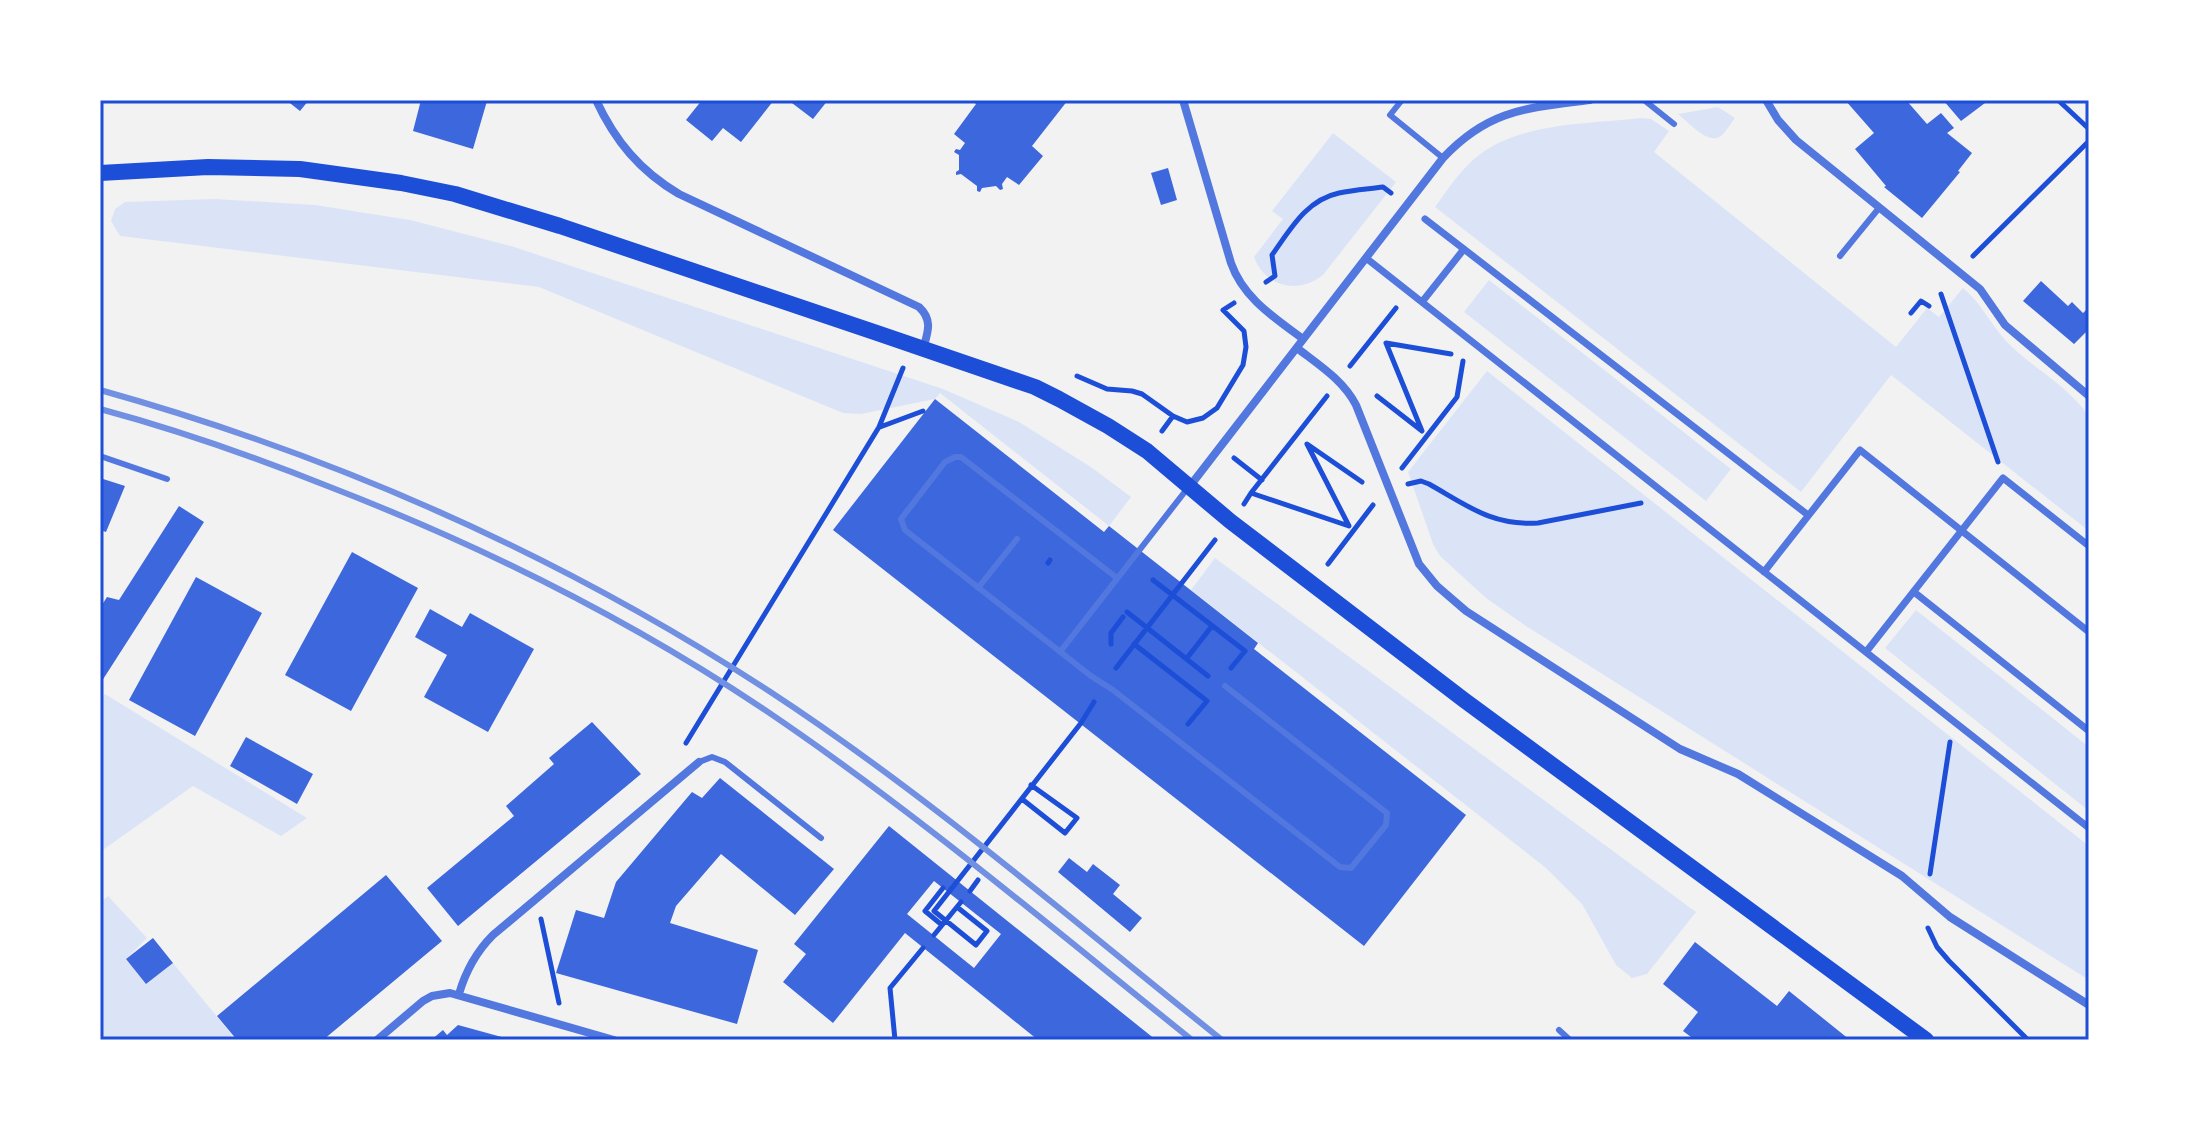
<svg xmlns="http://www.w3.org/2000/svg" width="2189" height="1140" viewBox="0 0 2189 1140" font-family="Quicksand,sans-serif">
  <rect width="100%" height="100%" fill="#f2f2f2"/>
  <path fill="#dbe4f7" d="M1718,107L1735,118C1730,124 1724,136 1717,138C1704,141 1687,121 1678,114Z
    M1641,118L1651,119L1669,131L1654,152L1896,347L1927,308L1939,317L1963,288C1981,303 1990,323 2006,341C2032,368 2067,385 2089,416V531L1891,375L1801,492L1435,207C1448,189 1461,169 1479,155C1522,122 1589,124 1641,118Z
    M1333,133L1396,182L1323,275C1298,295 1265,287 1254,257L1283,219L1272,211Z
    M215,199L315,205L410,220L511,246L943,389L1019,422L1091,467L1131,497L1109,526L940,393L935,399L861,414L843,413L539,287L120,236L111,221L115,209L125,202Z
    M1489,280L1731,469L1706,501L1464,312Z
    M1487,371L2089,846V980L1523,624L1486,598L1440,556L1433,544L1408,472Z
    M1215,558L1696,912L1647,974L1632,978L1616,965L1582,904L1546,868L1191,590Z
    M1916,610L2089,747V811L1885,648Z
    M105,694L307,818L281,836L193,786L100,852V700Z
    M108,896L147,938L126,959L146,984L173,963L232,1035L226,1040H100V903Z"/>
  <path fill="#3d67dc" fill-rule="evenodd" d="M286,100H309L300,111Z
    M421,100L487,101L473,149L413,131Z
    M702,100H774L741,142L723,128L712,141L686,120Z
    M788,100H828L813,119Z
    M971,100H1068L1032,146L1043,156L1019,185L1007,177L1002,184L1003,189L1000,190L996,186L982,188L980,192L977,191V186L961,174L956,175V172L959,170V155L954,152L956,149L960,150L965,143L954,134L976,104Z
    M1845,100H1906L1927,124L1941,113L1954,128L1947,133L1972,153L1958,171L1960,172L1922,218L1884,187L1886,186L1855,149L1874,133Z
    M1943,100H1989L1961,121Z
    M1168,168L1177,200L1161,205L1151,173Z
    M2041,281L2068,306L2072,302L2083,313L2089,307V329L2074,344L2023,301Z
    M935,399L1104,532L1109,526L1258,643L1254,649L1466,815L1364,946L833,530Z
    M100,478L125,486L106,532L100,530Z
    M179,506L204,522L100,684V608L107,597L119,600Z
    M352,552L418,588L351,711L285,675Z
    M196,577L262,613L195,736L129,700Z
    M430,609L462,627L470,613L534,649L488,732L424,697L447,655L415,637Z
    M592,722L641,774L458,926L427,888L514,816L506,806L554,764L549,758Z
    M246,737L313,774L297,804L230,766Z
    M720,778L834,869L795,915L721,854L676,906L670,923L758,950L737,1024L556,973L576,910L604,918L616,882L692,792L702,798Z
    M889,826L1156,1040H1038L905,933L833,1023L783,982L806,954L794,944ZM934,881L1001,934L974,968L907,914Z
    M1069,858L1087,872L1093,864L1120,885L1113,894L1142,918L1130,932L1058,872Z
    M386,875L442,941L323,1040H237L217,1016Z
    M153,938L173,963L146,984L126,959Z
    M1695,942L1777,1006L1789,991L1850,1040H1695L1683,1031L1698,1012L1663,984Z
    M458,1025L509,1039V1040H431L443,1030L447,1035Z"/>
  <g fill="none" stroke-linecap="round" stroke-linejoin="round">
    <path stroke="#1d4ed8" stroke-width="5" d="M2058,100L2089,129
      M1973,256L2089,141
      M1266,282L1275,276L1272,255C1290,230 1306,200 1339,193C1353,190 1368,189 1383,187L1391,193
      M1941,294L1998,462
      M1911,313L1921,301L1929,306
      M1350,366L1396,308
      M1077,376L1107,389L1132,391L1142,394L1173,416L1187,422L1203,418L1217,408L1243,365L1246,347L1244,331L1223,310L1234,303
      M1377,396L1422,431L1386,343L1451,354
      M880,427L923,411
      M1162,431L1173,416
      M1234,458L1262,480
      M1402,468L1457,397L1463,361
      M1408,484L1421,481L1429,484C1468,506 1492,526 1538,523L1641,503
      M1251,493L1327,396
      M1244,504L1251,493L1349,526L1307,444L1362,482
      M1048,563L1050,560
      M1328,564L1373,505
      M1153,580L1245,651L1231,668
      M1127,612L1208,676
      M1111,644V633L1123,617
      M1134,644L1207,701L1188,724
      M1187,658L1212,626
      M1116,668L1215,540
      M686,743L879,427L903,368
      M1022,799L1065,833L1077,818L1031,785
      M1930,874L1950,742
      M970,891L978,880
      M957,907L987,931L976,945L934,911L1081,723L1094,702
      M541,919L559,1003
      M942,925L925,911L943,888
      M1928,928L1937,947L1949,961L2028,1040
      M934,935L961,902
      M895,1040L890,988L923,948"/>
    <path stroke="#5277de" stroke-width="6" d="M1402,100L1390,115L1443,158
      M1644,100L1674,124
      M1840,256L1879,208
      M100,456L167,479
      M1117,578L961,457H955L945,462L901,519L905,530L1091,676L1113,690L1340,867L1351,868L1386,825L1387,813L1225,686
      M978,588L1017,539
      M1060,652L1187,489
      M699,762L712,757L725,762L821,838
      M1559,1030L1570,1040"/>
    <path stroke="#5277de" stroke-width="7" d="M1425,219L1808,515
      M1366,258L2089,828
      M1422,302L1464,249
      M1764,572L1860,450L2089,632
      M1914,592L2089,731
      M1866,652L2003,478L2089,546"/>
    <path stroke="#5277de" stroke-width="8" d="M596,100C615,141 640,171 679,194L919,307C933,320 928,332 923,349
      M1183,100L1231,263C1243,298 1275,318 1303,339
      M1766,100L1778,120L1796,140L1980,289L2005,325L2089,396
      M1297,348C1319,365 1343,380 1356,405L1419,564L1437,586L1466,611L1680,749L1738,774L1902,876L1950,917L2089,1005
      M1190,486L1443,158C1489,109 1527,108 1590,100
      M459,994C466,970 476,952 493,935L699,762
      M377,1040L423,1001L432,996L450,993L614,1040"/>
    <path stroke="#1d4ed8" stroke-width="16" d="M100,173L208,167L300,169L401,183L455,194L560,226L880,334L1035,387L1059,399L1108,426L1147,451L1230,521L1464,700L1926,1040"/>
    <path stroke="#7290e2" stroke-width="6" d="M100,390C336,456 563,557 769,691C928,795 1073,921 1222,1040
      M100,409C178,430 255,457 330,487C480,545 627,618 762,708C912,809 1051,927 1192,1040"/>
  </g>
  <rect width="2189" height="1140" fill="none" stroke="#ffffff" stroke-width="204"/>
  <rect x="102" y="102" width="1985" height="936" fill="none" stroke="#1d4ed8" stroke-width="3"/>
</svg>
